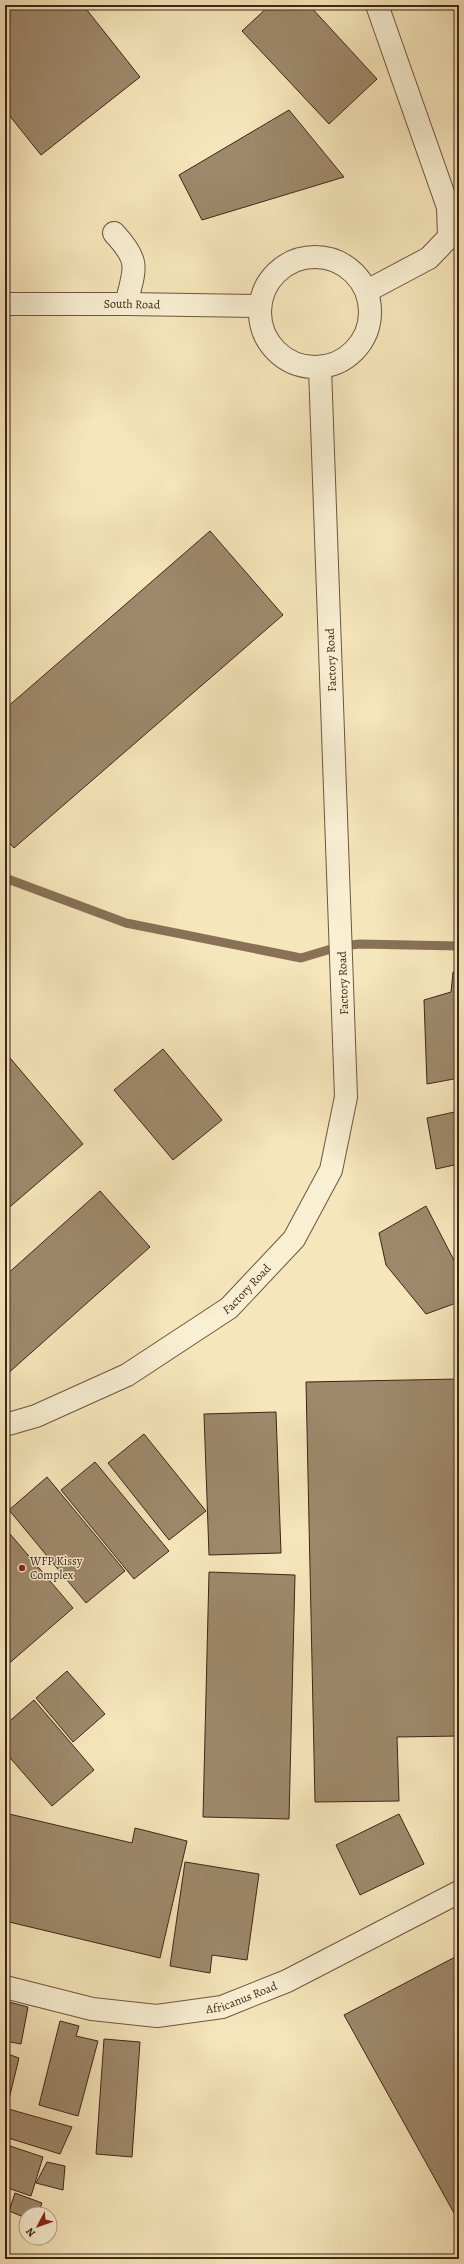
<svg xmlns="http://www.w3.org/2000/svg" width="464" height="2264" viewBox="0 0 464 2264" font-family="Alegreya,serif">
  <rect width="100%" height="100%" fill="#f6e6bb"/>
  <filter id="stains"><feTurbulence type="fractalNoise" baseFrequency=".005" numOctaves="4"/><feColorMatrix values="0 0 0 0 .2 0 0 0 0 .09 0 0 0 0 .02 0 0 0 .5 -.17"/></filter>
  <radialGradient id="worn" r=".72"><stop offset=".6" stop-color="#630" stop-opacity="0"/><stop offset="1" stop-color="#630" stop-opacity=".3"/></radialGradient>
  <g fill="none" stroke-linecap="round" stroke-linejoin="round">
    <path stroke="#887157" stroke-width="9" d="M5,878L126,923L301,958L341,946L360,944L459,946"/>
  </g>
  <path fill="#9e896c" stroke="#3f2516" d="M5,5H83L140,77L41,155L5,110Z
    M270,5H309L377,79L329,124L242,31Z
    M289,110L344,177L202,220L179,175Z
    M210,531L283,615L14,848L5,838V709Z
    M459,971V1078L427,1084L424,1000L451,992L453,972Z
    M163,1049L222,1120L173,1160L114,1090Z
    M5,1052L83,1144L5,1211Z
    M459,1111V1164L436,1169L427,1118Z
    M459,1189V1199L455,1191Z
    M100,1191L150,1247L5,1376V1276Z
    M426,1206L459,1270V1302L426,1314L386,1265L379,1233Z
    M459,1379V1736L397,1737L399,1801L315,1802L306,1382Z
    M276,1412L281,1553L209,1555L204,1414Z
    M144,1434L206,1511L169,1540L108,1463Z
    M95,1462L169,1551L134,1579L61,1490Z
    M47,1477L125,1571L86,1603L9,1510Z
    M5,1528L73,1608L6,1666L5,1665Z
    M209,1572L295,1575L289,1819L203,1817Z
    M67,1671L105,1714L73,1742L36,1698Z
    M34,1700L94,1770L52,1806L5,1752V1725Z
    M5,1813L132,1843L135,1828L187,1841L160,1958L5,1921Z
    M399,1814L424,1864L360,1895L336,1845Z
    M185,1862L259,1874L247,1960L212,1955L210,1973L170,1966Z
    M459,1955V2222L344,2015Z
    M5,2001L28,2007L21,2044L5,2041Z
    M60,2021L79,2026L76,2036L98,2041L78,2116L39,2105Z
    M104,2039L140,2042L132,2157L96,2154Z
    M5,2053L19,2058L9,2099L5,2097Z
    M5,2108L72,2127L60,2154L5,2137Z
    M10,2146L43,2157L31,2196L5,2187V2161Z
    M47,2162L65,2166L63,2190L36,2183Z
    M15,2193L42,2203L38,2214H26V2218L9,2211Z"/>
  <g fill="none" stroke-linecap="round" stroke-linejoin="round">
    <defs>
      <g id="minor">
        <path d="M114,233C141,262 135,268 126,304"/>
        <circle cx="315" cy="312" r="55"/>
        <path d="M367,291L429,258L449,237L448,207L377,5"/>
        <path id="s1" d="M5,304H126L259,306"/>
        <path id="s2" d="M5,1425L36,1416L127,1375L229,1308L294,1239L331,1170L346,1097L320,368"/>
        <path id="s3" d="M5,1987L92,2009L157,2016L222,2007L287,1981L459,1892"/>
      </g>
    </defs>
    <use href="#minor" stroke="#6d553f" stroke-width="24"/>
    <use href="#minor" stroke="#f9efd3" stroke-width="22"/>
  </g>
  <circle fill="#8f2418" stroke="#f9efd3" stroke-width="1.5" cx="22" cy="1568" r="4"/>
  <g text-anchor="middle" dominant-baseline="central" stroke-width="3" stroke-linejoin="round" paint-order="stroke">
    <g font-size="12" fill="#3f2516" stroke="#f9efd3">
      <text stroke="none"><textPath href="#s1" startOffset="127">South Road</textPath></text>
      <text transform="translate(331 660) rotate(-92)">Factory Road</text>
      <text transform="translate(343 983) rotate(-92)">Factory Road</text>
      <text stroke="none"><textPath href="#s2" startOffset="280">Factory Road</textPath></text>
      <text stroke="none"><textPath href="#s3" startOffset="242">Africanus Road</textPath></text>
    </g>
    <g font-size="12" fill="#3f2516" stroke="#f9efd3" text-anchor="start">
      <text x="30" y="1561">WFP Kissy<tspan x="30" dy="14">Complex</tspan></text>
    </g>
  </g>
  <rect width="464" height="2264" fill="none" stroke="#f6e6bb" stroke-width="20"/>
  <rect x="6" y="6" width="452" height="2252" fill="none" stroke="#3f2516" stroke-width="2"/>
  <rect x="10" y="10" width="444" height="2244" fill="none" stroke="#3f2516"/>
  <g transform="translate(38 2226) rotate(229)"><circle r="19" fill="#f9efd3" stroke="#af9e87"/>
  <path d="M0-3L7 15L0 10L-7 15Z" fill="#8f2418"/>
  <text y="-6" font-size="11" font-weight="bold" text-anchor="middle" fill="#3f2516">N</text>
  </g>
  <rect width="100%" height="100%" filter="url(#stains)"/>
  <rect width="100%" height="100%" fill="url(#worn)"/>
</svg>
